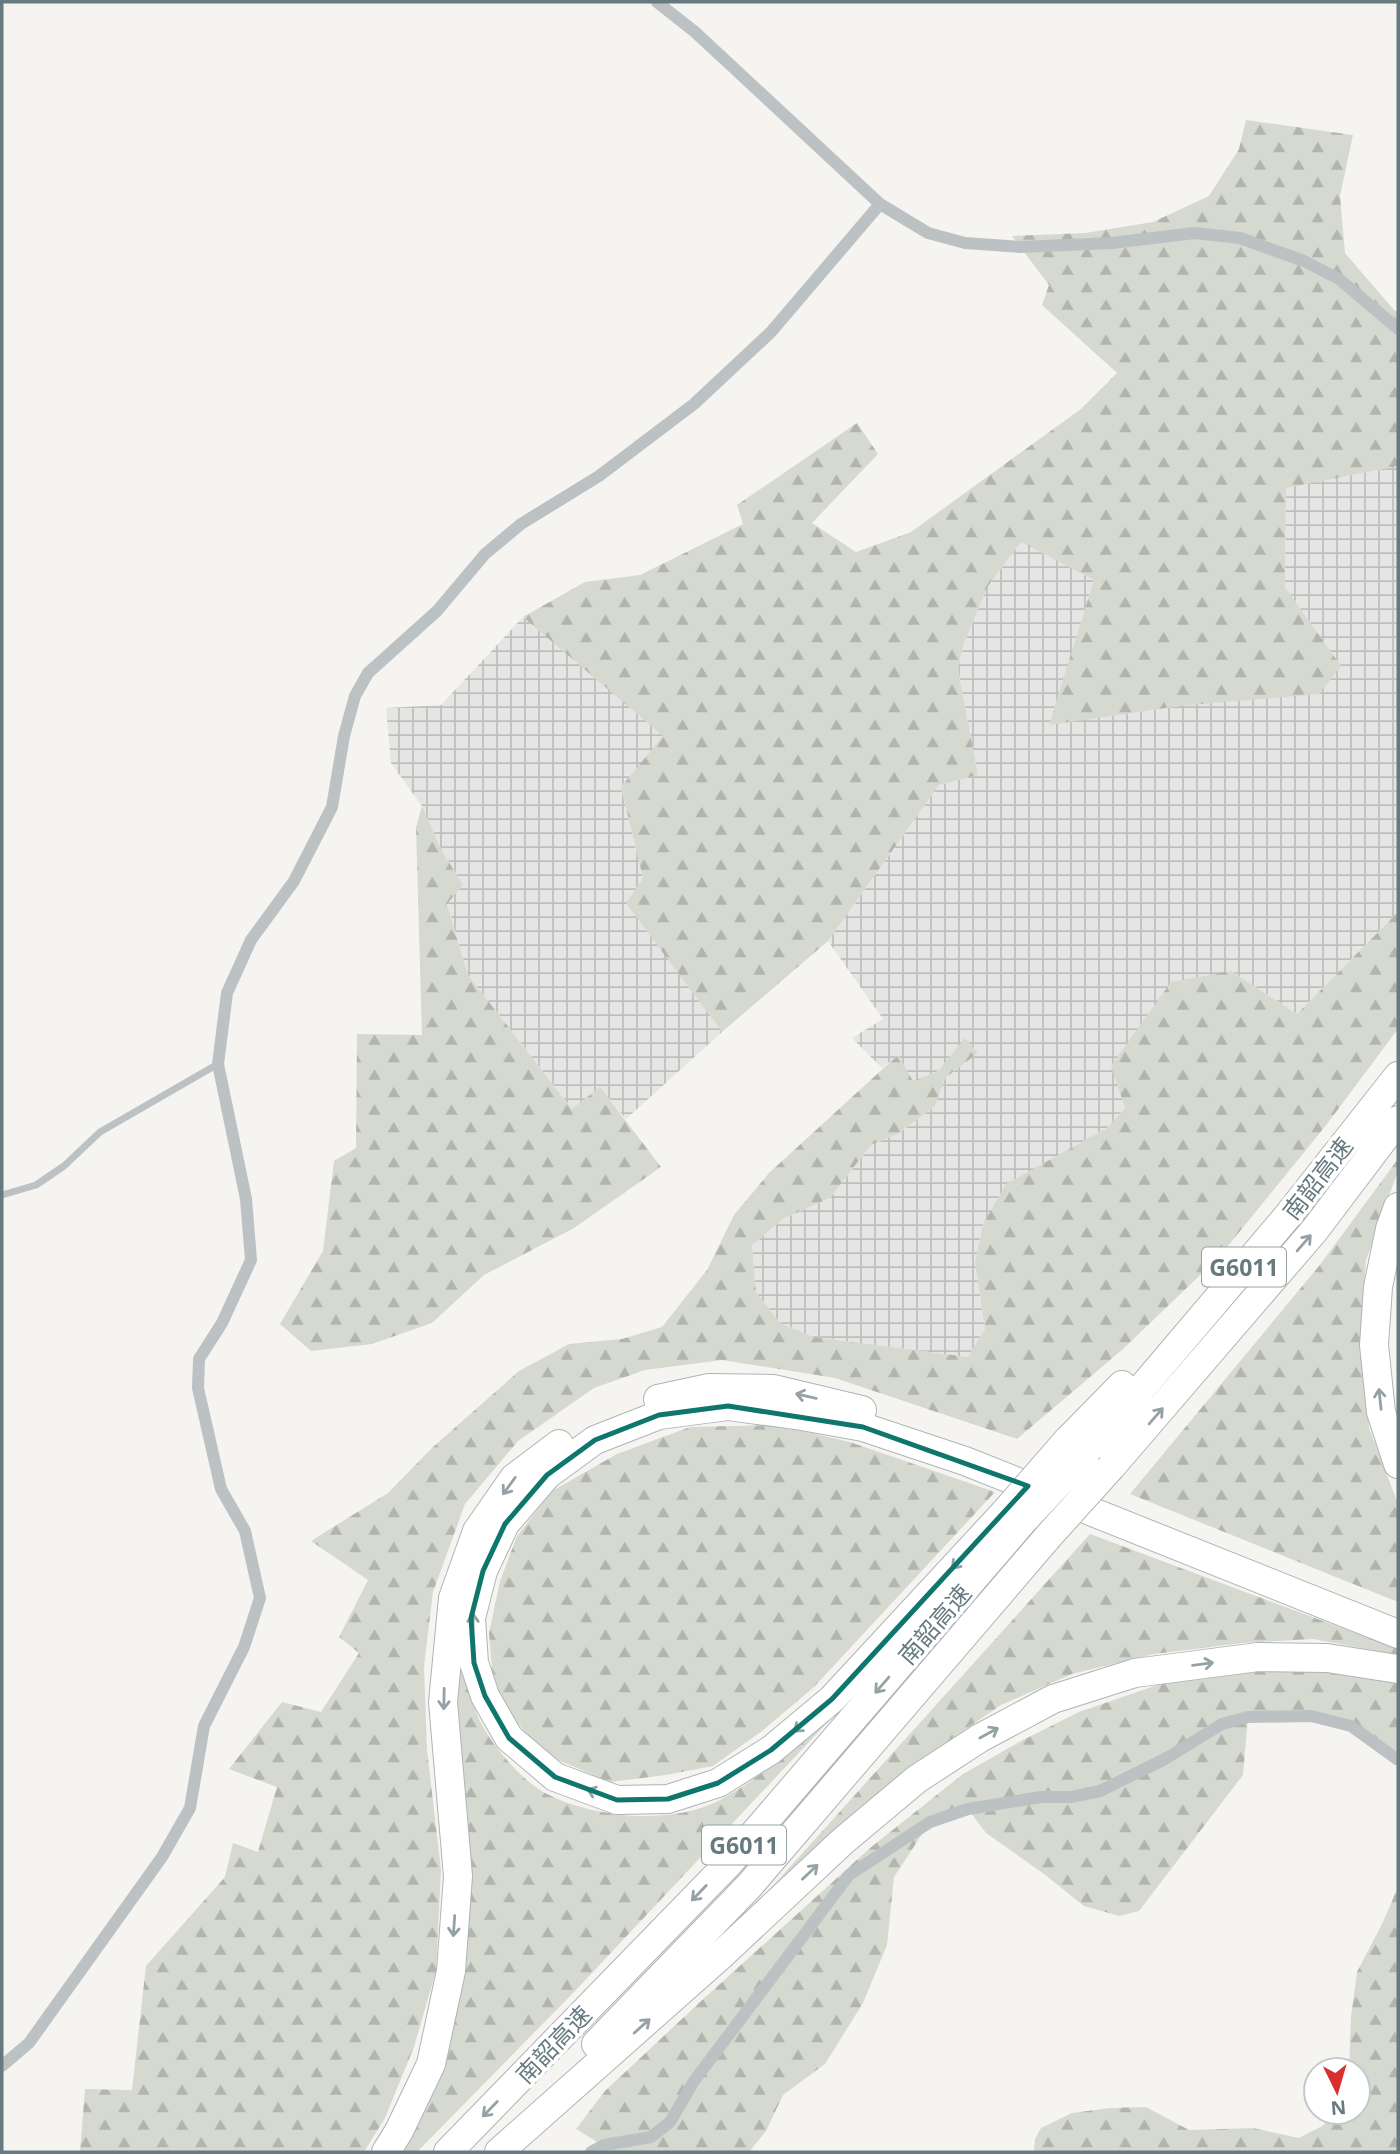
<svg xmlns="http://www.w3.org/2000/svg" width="1400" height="2154" viewBox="0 0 1400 2154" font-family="'Noto Sans','Noto Sans SC',sans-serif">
  <defs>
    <pattern id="industrial-grid" width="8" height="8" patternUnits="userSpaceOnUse" patternTransform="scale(1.75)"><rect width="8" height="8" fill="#e5e5e4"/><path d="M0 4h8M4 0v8" fill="none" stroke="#bdbfbe"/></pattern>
    <pattern id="forest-firs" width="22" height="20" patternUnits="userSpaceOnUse" patternTransform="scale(1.75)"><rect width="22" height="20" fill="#d5d9d0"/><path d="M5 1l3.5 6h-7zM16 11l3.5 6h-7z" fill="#b1b5ae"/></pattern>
  </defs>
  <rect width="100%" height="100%" fill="#f5f4f1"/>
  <path fill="url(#industrial-grid)" d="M1398,466V912L1297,1014L1231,971L1125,1108L1107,1128L1007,1184L983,1224L975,1262L985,1329L968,1357L814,1337L780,1323L756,1292L752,1245L783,1219L830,1198L871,1145L898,1134L935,1106L945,1078L978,1053L965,1039L938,1071L912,1082L898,1055L882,1068L852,1038L883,1019L828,941L939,785L978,775L958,669L964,643L988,586L1022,541L1094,580L1050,724L1180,706L1341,666L1285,587L1286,487Z
    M523,617L664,736L621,787L643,878L627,903L722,1032L626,1119L600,1088L573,1110L468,975L447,903L463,885L442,851L422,806L391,763L386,708L441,705Z"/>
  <path fill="url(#forest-firs)" d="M1246,120L1353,135L1340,196L1345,253L1394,310L1398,312V466L1286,488L1285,587L1341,666L1319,694L1180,706L1049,725L1094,580L1021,542L988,586L964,643L958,669L978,775L939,785L828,941L722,1032L626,903L643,878L621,787L663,736L523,617L585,582L640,575L743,524L737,505L857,423L878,454L812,523L856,552L911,532L1081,409L1117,373L1042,305L1049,285L1012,236L1085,233L1153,222L1209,196L1239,149Z
    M422,806L442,851L463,885L447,904L468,975L572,1109L600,1087L661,1167L574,1228L484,1275L432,1323L372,1344L311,1351L280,1324L323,1251L334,1161L356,1148L357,1034L422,1035L416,827Z
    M1398,912V1029L1327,1124L1219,1257L1123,1349L1017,1439L835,1378L722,1360L645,1370L594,1388L518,1441L465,1504L433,1592L424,1666L427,1750L441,1870L436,1971L414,2047L385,2118L364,2152H80L85,2089L132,2090L146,1966L225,1877L233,1843L258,1852L277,1787L229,1769L282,1702L321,1712L359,1653L339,1637L368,1580L311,1541L388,1493L433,1447L519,1371L569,1344L622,1339L662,1327L707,1270L734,1215L769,1173L898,1055L913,1081L938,1071L965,1038L978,1053L945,1078L935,1106L898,1134L871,1145L830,1198L783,1219L752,1245L756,1292L780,1323L814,1337L968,1357L985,1329L975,1262L983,1224L1006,1184L1107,1128L1125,1108L1111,1066L1171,982L1231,971L1297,1014Z
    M1398,1159V1171L1366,1260L1360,1340L1369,1428L1398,1504V1602L1130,1494L1319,1266Z
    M776,1425L850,1442L995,1492L814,1687L762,1731L713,1766L666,1775L610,1782L558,1760L531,1739L504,1707L492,1670L489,1633L500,1581L517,1536L552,1491L617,1454L690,1427Z
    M1090,1534L1398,1649V1655L1313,1639L1243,1643L1154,1654L1072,1674L1001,1705L909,1768L762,1898Z
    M461,1608C464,1647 463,1687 481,1723C492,1745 522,1781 545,1793C593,1818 670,1826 720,1800C764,1776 801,1742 839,1710L576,1990L417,2152H398L438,2069Z
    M1274,1666L1351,1674L1398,1684V1760L1351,1726L1311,1716L1248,1717L1243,1775L1139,1911L1119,1916L1084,1906L1044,1874L986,1833L968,1809L930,1822L894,1877L887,1945L863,2003L825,2064L783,2095L766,2131L749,2152H613L576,2129L605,2091L699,2003L870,1848L963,1774L1023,1740L1079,1712L1166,1682Z
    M1398,1887V2152H1034L1035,2139L1041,2128L1072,2113L1110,2108L1146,2107L1189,2130L1253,2128L1299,2138L1324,2125L1330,2112H1358V2070H1349L1351,2017L1357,1972L1383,1922Z"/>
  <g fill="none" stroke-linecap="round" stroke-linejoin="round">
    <defs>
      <path id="motorway" d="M1398,1207L1390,1229L1378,1287L1374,1345L1381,1412L1398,1464
        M658,1399L709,1388L774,1389L862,1410
        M1066,1442L1122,1385
        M1085,1455L1286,1218L1398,1076
        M1111,1467L1314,1231L1398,1120
        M1006,1511L832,1699L771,1750L718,1783L668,1799L617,1800L555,1777L509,1738L485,1696L474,1663L471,1618L483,1571L505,1524L547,1475L595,1440L659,1415L728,1406L796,1415L863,1427L965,1461L1398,1634
        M596,2044L749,1886L1047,1538
        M386,2152L399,2131L431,2064L451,1971L458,1876L443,1702L453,1598L477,1531L514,1478L559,1444
        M448,2152L728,1864L1022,1522
        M499,2152L720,1956L843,1841L917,1779L980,1738L1053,1699L1135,1673L1258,1657L1327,1658L1398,1669"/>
    </defs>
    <use href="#motorway" stroke="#afb4b6" stroke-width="30"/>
    <path stroke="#bcc1c3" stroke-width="7" d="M2,1195L36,1185L64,1166L100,1132L218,1064"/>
    <path stroke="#bcc1c3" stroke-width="12" d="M657,2L695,32L880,204L928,233L965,243L1020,247L1112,243L1194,233L1240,238L1304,261L1339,279L1398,329
      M2,2066L29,2043L162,1857L190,1808L204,1726L244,1647L260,1598L245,1531L221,1489L198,1388L199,1359L222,1323L251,1260L246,1199L218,1064L227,993L251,940L294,881L332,807L344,736L355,696L368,673L437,611L485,554L521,524L599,476L694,404L771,332L880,204
      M591,2152L604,2145L651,2137L670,2122L694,2081L849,1875L930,1822L968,1809L1041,1797H1071L1100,1791L1165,1759L1222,1724L1248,1717L1311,1716L1351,1726L1398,1760"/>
    <use href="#motorway" stroke="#fff" stroke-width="28"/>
    <defs>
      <path id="motorway-bridge" d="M1006,1511L1066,1442
        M1022,1522L1085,1455
        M1047,1538L1111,1467"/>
    </defs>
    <use href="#motorway-bridge" stroke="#afb4b6" stroke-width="30" stroke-linecap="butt"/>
    <use href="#motorway-bridge" stroke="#fff" stroke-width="28"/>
  </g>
  <defs><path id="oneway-shaft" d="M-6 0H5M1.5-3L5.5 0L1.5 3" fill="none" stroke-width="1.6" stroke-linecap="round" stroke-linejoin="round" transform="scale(1.75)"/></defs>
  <g stroke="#94a2a6">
    <use href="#oneway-shaft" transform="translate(1304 1243) rotate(-49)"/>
    <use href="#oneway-shaft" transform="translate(806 1396) rotate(-167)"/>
    <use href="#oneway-shaft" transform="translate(1380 1399) rotate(-96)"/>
    <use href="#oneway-shaft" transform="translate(1156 1416) rotate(-49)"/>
    <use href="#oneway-shaft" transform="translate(509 1486) rotate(126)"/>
    <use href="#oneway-shaft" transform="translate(959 1561) rotate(133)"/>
    <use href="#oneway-shaft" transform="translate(473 1624) rotate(-89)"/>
    <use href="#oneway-shaft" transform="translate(1203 1664) rotate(-8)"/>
    <use href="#oneway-shaft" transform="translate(882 1685) rotate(131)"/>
    <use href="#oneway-shaft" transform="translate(444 1699) rotate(91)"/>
    <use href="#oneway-shaft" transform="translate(802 1725) rotate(140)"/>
    <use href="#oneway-shaft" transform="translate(989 1733) rotate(-29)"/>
    <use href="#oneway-shaft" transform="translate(597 1793) rotate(-160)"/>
    <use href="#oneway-shaft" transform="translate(810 1872) rotate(-43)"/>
    <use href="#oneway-shaft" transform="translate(699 1893) rotate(134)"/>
    <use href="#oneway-shaft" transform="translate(454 1926) rotate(94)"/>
    <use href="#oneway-shaft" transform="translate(642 2026) rotate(-42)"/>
    <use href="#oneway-shaft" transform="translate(490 2109) rotate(134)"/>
  </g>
  <path fill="none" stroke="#0f766e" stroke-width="5" stroke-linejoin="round" d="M728,1406L863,1427L1028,1486L832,1699L771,1750L718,1783L668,1799L617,1800L555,1777L509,1738L485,1696L474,1663L471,1618L483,1571L505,1524L547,1475L595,1440L659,1415Z"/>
  <g text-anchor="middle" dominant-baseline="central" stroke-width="7" stroke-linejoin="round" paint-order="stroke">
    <g fill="#fff" stroke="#94a2a6" stroke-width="2">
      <rect x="1202" y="1247.5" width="84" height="39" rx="5"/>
      <rect x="702" y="1825.5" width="84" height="39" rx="5"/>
    </g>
    <g font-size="23" font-weight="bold" fill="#667a80">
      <text x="1244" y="1267">G6011</text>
      <text x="744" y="1845">G6011</text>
    </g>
    <g font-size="24" fill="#667a80" stroke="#fff">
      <text transform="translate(1317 1178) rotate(-52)">南韶高速</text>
      <text transform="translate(934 1624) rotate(-49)">南韶高速</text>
      <text transform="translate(553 2044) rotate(-46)">南韶高速</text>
    </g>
  </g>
  <rect width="1400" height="2154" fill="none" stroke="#667a80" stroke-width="7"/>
  <g transform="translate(1337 2091) rotate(175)"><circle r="33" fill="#ffffff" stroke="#c2cacc" stroke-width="2"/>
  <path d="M0-5L12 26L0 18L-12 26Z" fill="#d6312f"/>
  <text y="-10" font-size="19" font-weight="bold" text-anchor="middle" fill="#667a80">N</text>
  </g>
</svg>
